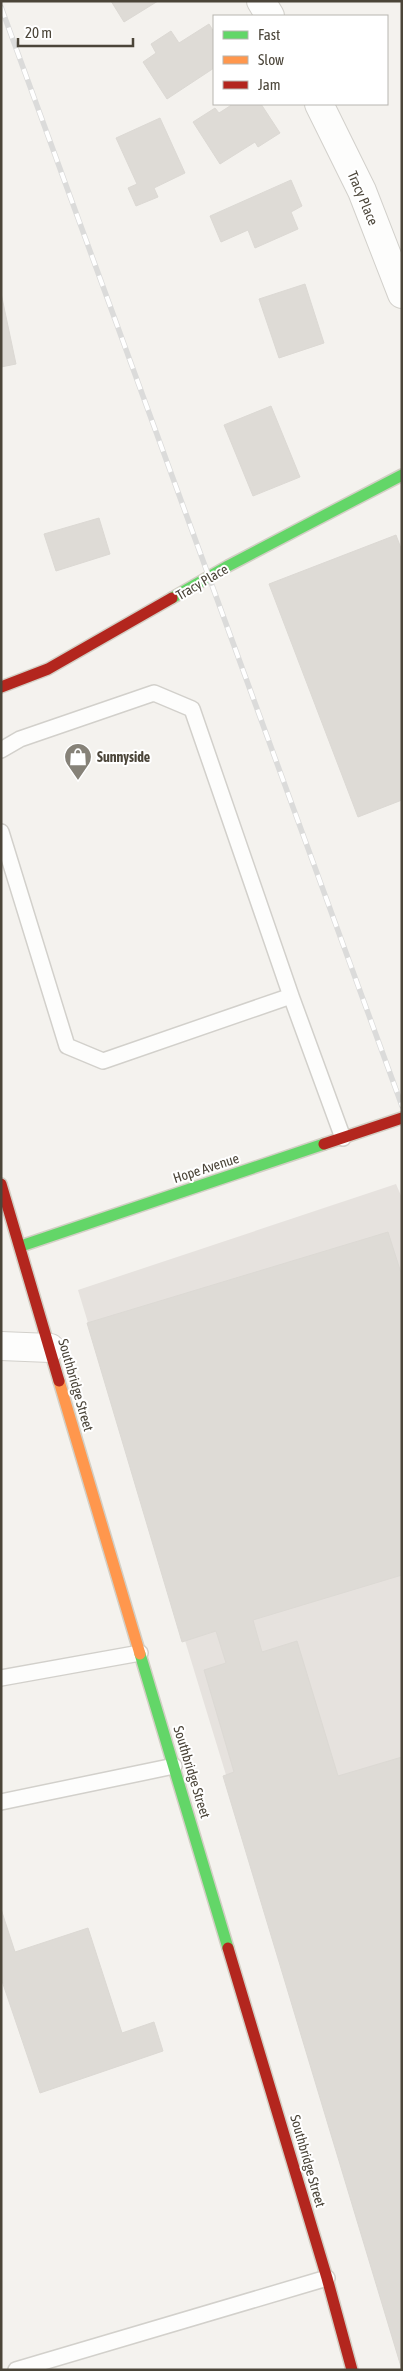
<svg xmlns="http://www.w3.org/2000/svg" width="403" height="2371" viewBox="0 0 403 2371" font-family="'Asap Condensed',sans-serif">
  <rect width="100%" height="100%" fill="#f4f2ee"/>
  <path fill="#e6e2de" d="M396,1184L402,1198V2370L266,1906L78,1290Z"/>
  <path fill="#dedbd6" stroke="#dcd9d4" d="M111,1H158L124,22Z
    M209,24L214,32V68L167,99L143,62L156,53L151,44L171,31L179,43Z
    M233,104H261L280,133L258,147L255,142L220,164L193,122L215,108L219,113Z
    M160,118L185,173L154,188L158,197L136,206L128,188L137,184L116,138Z
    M291,180L302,206L291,212L298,229L255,248L248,230L221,242L210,216Z
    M305,284L324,343L279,358L259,299Z
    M1,293L16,364L1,367Z
    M271,406L300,477L253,496L224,425Z
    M99,518L110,554L56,571L44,534Z
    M396,535L402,551V800L358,817L269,584Z
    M388,1232L402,1276V1575L253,1620L262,1652L297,1641L338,1776L402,1757V2370L223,1776L234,1772L204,1670L226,1663L216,1631L182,1642L87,1323Z
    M1,1909L15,1952L88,1928L122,2033L154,2022L163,2051L40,2093L1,1978Z"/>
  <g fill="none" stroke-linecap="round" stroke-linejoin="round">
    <defs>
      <path id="lane" d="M1,750L20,739L154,693L192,709L291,996
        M1,832L67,1046L103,1061L291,996L343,1138
        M1,1678L140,1653
        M1,1802L174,1766
        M16,2370L327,2278"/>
      <path id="street" d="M261,1L270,16
        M319,104L362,191L402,294
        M1,1346L50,1348"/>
      <path id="fast" d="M172,598L228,566L402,475
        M21,1246L324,1144
        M140,1654L228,1948"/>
      <path id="slow" d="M59,1381L140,1654"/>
      <path id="jam" d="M1,687L48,669L172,598
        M324,1144L402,1118
        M1,1184L59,1381
        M228,1948L327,2278L352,2370"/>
    </defs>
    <use href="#lane" stroke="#d2d0cb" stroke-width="18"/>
    <use href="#street" stroke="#d2d0cb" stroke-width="30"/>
    <use href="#fast" stroke="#d3cfc5" stroke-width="14"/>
    <use href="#slow" stroke="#d3cfc5" stroke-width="14"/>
    <use href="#jam" stroke="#d3cfc5" stroke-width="14"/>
    <use href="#lane" stroke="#fdfdfc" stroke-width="15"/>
    <use href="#street" stroke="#fdfdfc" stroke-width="28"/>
    <use href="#fast" stroke="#63d668" stroke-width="11"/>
    <use href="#slow" stroke="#ff974d" stroke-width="11"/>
    <use href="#jam" stroke="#b3261e" stroke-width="11"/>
    <defs>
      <path id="rail" d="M1,7L402,1106"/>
    </defs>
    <use href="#rail" stroke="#dbdbda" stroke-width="5.5"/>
    <use href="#rail" stroke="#fff" stroke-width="4" stroke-dasharray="11" stroke-linecap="butt"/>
  </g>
  <defs>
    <symbol id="shop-pin" viewBox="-11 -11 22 30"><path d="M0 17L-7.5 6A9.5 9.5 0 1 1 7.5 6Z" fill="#868278" stroke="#fff"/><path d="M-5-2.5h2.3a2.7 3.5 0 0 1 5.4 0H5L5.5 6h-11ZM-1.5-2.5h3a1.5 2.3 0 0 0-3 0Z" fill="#fff"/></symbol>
  </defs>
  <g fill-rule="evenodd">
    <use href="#shop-pin" x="62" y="741" width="32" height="43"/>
  </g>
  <g text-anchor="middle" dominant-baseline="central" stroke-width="4" stroke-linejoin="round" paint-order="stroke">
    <g font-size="14" fill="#4b4539" stroke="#fff">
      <text transform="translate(363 198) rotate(67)">Tracy Place</text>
      <text transform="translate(202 582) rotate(-30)">Tracy Place</text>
      <text transform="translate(206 1168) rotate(-18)">Hope Avenue</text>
      <text transform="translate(76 1385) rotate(74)">Southbridge Street</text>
      <text transform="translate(192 1772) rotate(73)">Southbridge Street</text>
      <text transform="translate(308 2161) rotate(74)">Southbridge Street</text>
    </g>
    <g font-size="14" font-weight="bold" fill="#4b4539" stroke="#fff" text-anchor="start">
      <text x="97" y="757">Sunnyside</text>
    </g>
  </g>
  <rect width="403" height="2371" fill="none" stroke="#4b4539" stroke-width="5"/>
  <rect x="213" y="15" width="175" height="90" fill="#ffffff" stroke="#b7b5b0"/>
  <rect x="223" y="31" width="25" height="8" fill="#63d668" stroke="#b7b5b0"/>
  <text x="258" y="40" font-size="15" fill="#4b4539">Fast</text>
  <rect x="223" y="56" width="25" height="8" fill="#ff974d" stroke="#b7b5b0"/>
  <text x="258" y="65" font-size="15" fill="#4b4539">Slow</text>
  <rect x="223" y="81" width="25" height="8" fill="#b3261e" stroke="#b7b5b0"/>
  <text x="258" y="90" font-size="15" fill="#4b4539">Jam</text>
  <path d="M18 38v8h115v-8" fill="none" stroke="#4b4539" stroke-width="2.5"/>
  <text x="25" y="38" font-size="15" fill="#4b4539" stroke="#ffffff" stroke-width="4" paint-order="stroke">20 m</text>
</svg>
